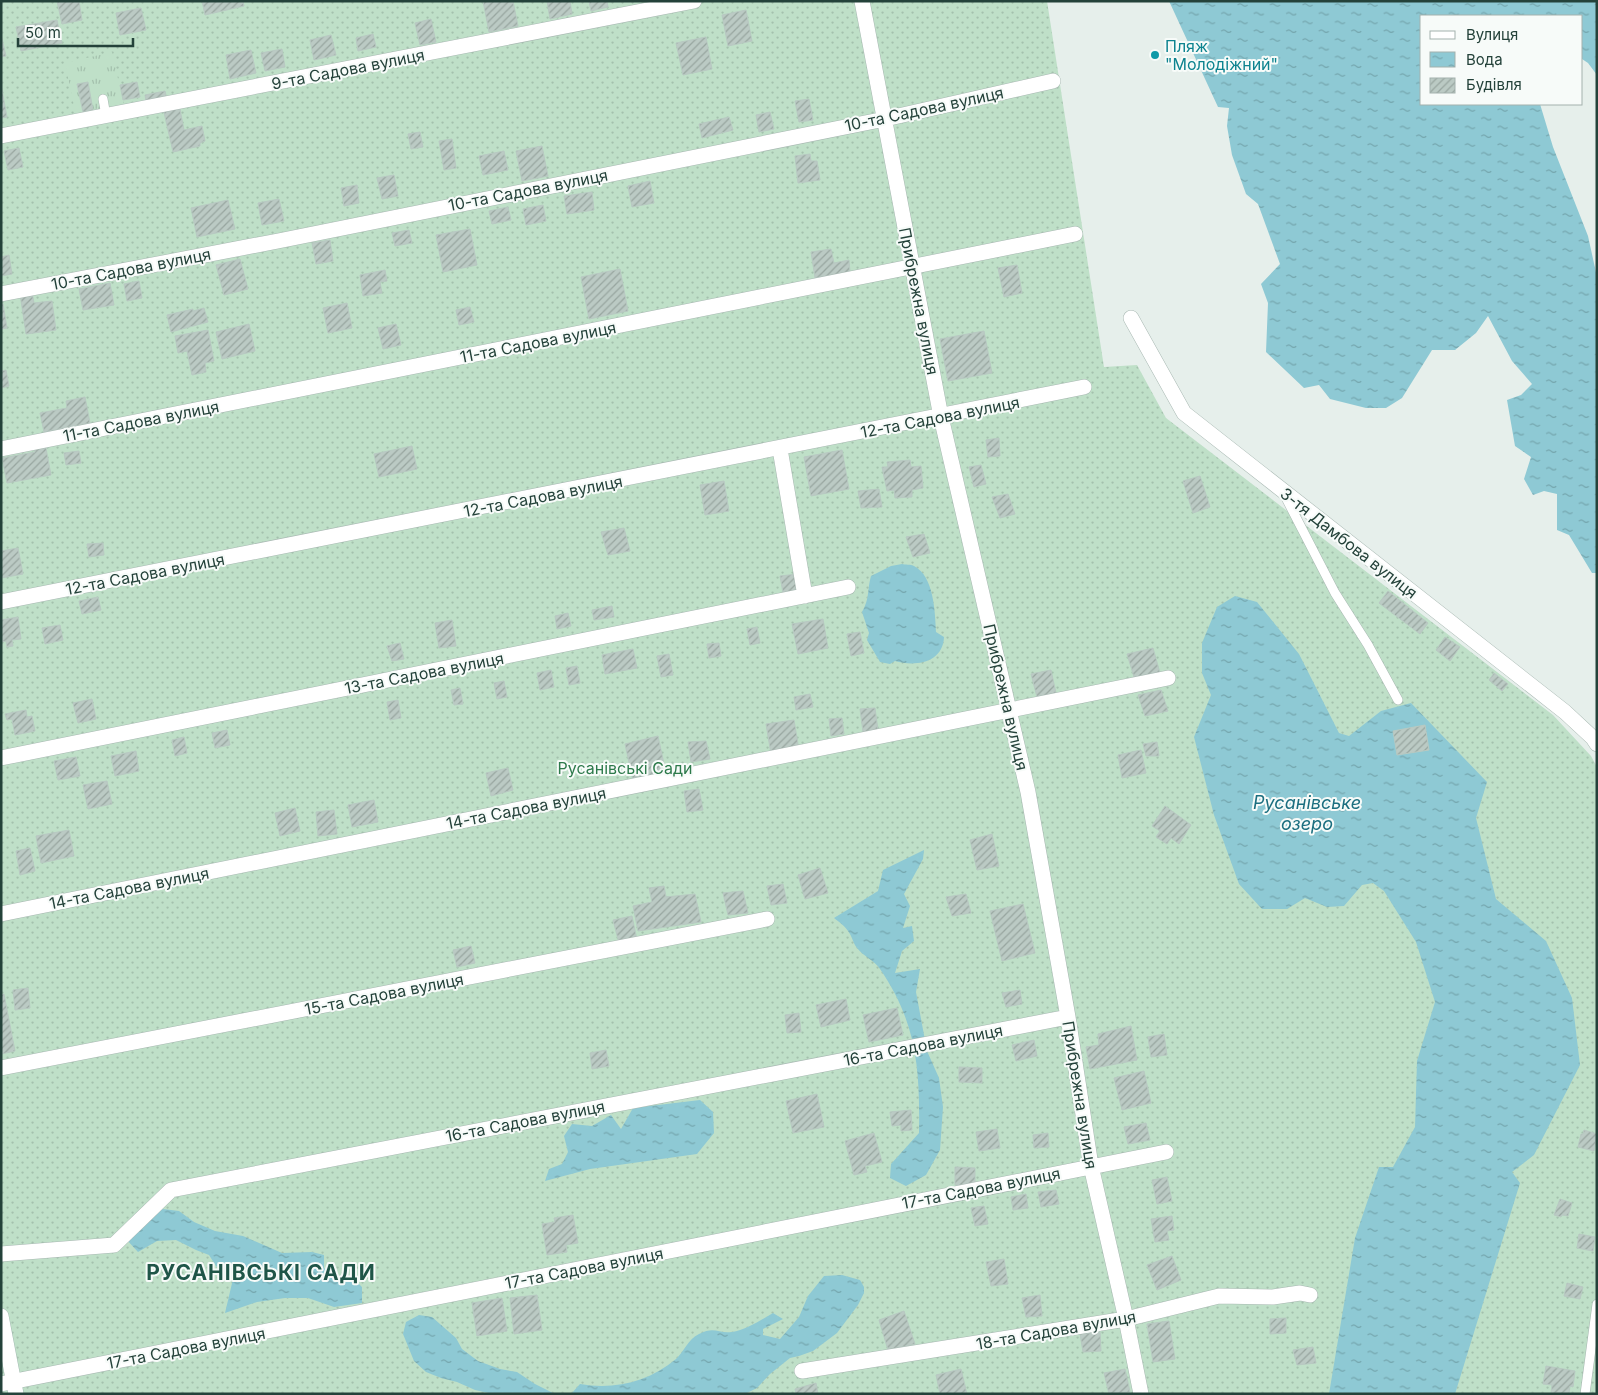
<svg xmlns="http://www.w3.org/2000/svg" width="1598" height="1395" viewBox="0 0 1598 1395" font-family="Inter,sans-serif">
  <defs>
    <pattern id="grass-dots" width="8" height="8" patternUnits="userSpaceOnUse" patternTransform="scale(1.25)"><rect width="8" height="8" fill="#bfe0c8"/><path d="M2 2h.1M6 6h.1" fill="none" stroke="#a4c1ad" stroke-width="1.8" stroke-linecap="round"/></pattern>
    <pattern id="park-tufts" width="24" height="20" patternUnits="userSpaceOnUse" patternTransform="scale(1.25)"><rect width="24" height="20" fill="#bfe0c8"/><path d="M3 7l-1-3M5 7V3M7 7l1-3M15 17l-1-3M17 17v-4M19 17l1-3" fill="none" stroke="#a4c1ad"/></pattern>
    <pattern id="water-ripples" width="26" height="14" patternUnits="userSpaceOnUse" patternTransform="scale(1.25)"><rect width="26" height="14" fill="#8ec9d4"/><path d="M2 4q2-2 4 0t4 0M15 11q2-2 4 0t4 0" fill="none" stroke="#74a5ad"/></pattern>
    <pattern id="building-hatch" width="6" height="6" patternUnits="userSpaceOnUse" patternTransform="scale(1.25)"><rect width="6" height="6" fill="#bbcac4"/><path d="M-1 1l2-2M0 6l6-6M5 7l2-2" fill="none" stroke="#98a6a0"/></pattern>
  </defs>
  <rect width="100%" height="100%" fill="#e6efeb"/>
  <path fill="url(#grass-dots)" d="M1,1H1047L1104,367L1137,365L1166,418L1553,715L1591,756L1597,767V1394H1Z"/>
  <path fill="url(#park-tufts)" d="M112,52L125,110L77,120L65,63Z"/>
  <path fill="url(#water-ripples)" d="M1169,1H1597V75L1588,63L1582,59V16H1422V104H1540L1553,147L1588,236L1597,277V573H1592L1569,535L1557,530V494L1544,491L1533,495L1524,479L1531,457L1515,446L1507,400L1521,395L1532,384L1512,361L1488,316L1476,333L1455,350H1432L1402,398L1386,408H1366L1330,399L1319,385L1304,388L1266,352L1268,303L1261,284L1280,264L1258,204L1246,194L1232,155L1227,126L1229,108L1218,107Z
    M902,564C905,565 911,564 914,566C934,576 935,612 936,632L944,637C943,663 915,667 895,661L890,664L880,662L867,640L869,633L862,612C870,598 867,590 871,576L891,566Z
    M1235,596L1257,602L1299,654L1339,733L1349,736L1381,711L1411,703L1487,782L1476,818L1496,899L1546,941L1572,998L1580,1065L1534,1155L1512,1172L1520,1183L1455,1394H1329L1355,1238L1379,1167H1393L1415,1127L1417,1061L1435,1002L1416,942L1384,891L1373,883L1362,885L1344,906L1327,907L1305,898L1287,909H1262L1239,884L1214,815L1194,737L1211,695L1202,673V643L1217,607Z
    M924,850L923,859L904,894L910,906L903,928L912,926L914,941L902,951L895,973L920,969L916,992L927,1051L939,1078L943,1107L940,1150L926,1175L906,1186L890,1178L891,1164L919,1133C920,1069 917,1023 880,969C874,960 863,956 857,948C853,943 852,936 848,931C845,926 839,922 834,918L878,891L883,870Z
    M700,1100L713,1112L714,1133L697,1154L590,1169L545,1181L549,1169L562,1164L568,1152L564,1136L572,1124L592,1126L611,1115L621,1129L633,1108Z
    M163,1209L179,1211L194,1222L215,1231L243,1236L282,1253L312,1252L324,1255V1268L335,1277L355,1280L362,1287V1303L334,1307L308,1298H285L257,1302L225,1313L233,1279L216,1266L209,1255L196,1250L176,1240L157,1241L138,1252L126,1239L151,1216Z
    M842,1275L860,1280L864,1287V1293L858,1305L837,1333L813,1351L799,1356L790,1358L770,1374L757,1388L745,1394H571L580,1384C614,1390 649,1382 676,1359C684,1352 688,1339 699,1334C715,1326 718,1334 732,1332C746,1330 761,1320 773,1313L783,1319L763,1329V1335L780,1339L799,1317L808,1296L824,1276Z
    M419,1315L432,1317L456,1338L462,1349L478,1361L500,1369L517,1372L535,1384L555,1394H493L475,1390L457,1382L441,1378L426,1372L414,1361L403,1334L406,1322Z"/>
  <path fill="url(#building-hatch)" stroke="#b8c9c2" d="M57,1H79L82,20L62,24Z
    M202,1H243L244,6L205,15Z
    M483,1H513L518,26L489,32Z
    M547,1H570L572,14L550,19Z
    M589,1H607L608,7L591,11Z
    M141,8L146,30L120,35L116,13Z
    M746,10L752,41L728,46L722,15Z
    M431,19L436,42L420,45L415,23Z
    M57,20L62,43L21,51L16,27Z
    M373,34L376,47L358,51L356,38Z
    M1,35L6,56L1,57Z
    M331,35L336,55L314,60L310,40Z
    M706,37L712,69L683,75L676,43Z
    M282,49L285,67L265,71L261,53Z
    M251,50L256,73L230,79L226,55Z
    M88,82L93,110L83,112L77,84Z
    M137,82L140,97L123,100L120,85Z
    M1,85L7,117L1,118Z
    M165,91L168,103L147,107L145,95Z
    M809,99L813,120L799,122L795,101Z
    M179,104L184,130L202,126L205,141L200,143V146L173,152L163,108Z
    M770,112L774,129L759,132L756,115Z
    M729,117L733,130L702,138L699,124Z
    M420,132L423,147L411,149L408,134Z
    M452,139L456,168L444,170L439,141Z
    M542,146L548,176L522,181L516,151Z
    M19,148L23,167L8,170L4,151Z
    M504,151L508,170L483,175L479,156Z
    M810,154L811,161H817L820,180L798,183L795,156Z
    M394,175L398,196L382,199L377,178Z
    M650,181L654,203L632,207L628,186Z
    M357,185L359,203L344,206L341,188Z
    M592,192L594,210L567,214L564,196Z
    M279,199L284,221L262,225L258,203Z
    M228,200L235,229L197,237L191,208Z
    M543,205L546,221L526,225L523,209Z
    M508,207L511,220L492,224L489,211Z
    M470,229L477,265L443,272L436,235Z
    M409,230L412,243L395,246L392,233Z
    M330,240L333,261L316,264L312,243Z
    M831,249L834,263L849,260L850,272L815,278L811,252Z
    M9,255L12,274L1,276V257Z
    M240,259L248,289L224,295L216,265Z
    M1017,265L1022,293L1004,297L998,268Z
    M620,269L628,311L589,319L581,277Z
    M385,270L387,281L380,282L382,293L363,296L360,275Z
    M139,281L142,298L127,301L124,284Z
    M110,283L114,305L83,310L79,289Z
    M32,292L34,303L52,301L56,330L26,334L20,294Z
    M347,303L352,328L328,333L323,308Z
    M1,304H3L7,328L1,329Z
    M470,307L474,322L459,325L456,310Z
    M204,308L208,322L171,332L167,315L193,309V311Z
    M249,324L255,351L222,359L216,332Z
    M396,324L401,345L383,349L378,328Z
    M208,330L214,361L205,363L206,372L192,375L187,351L178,353L175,336Z
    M984,331L992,373L948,381L940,339Z
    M6,370L9,386L1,388V371Z
    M85,397L90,423L44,432L40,413L67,408L66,401Z
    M999,438L1000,456L988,457L986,440Z
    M45,443L51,475L7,483L2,458L35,452L34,445Z
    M412,446L417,469L379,477L374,454Z
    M842,450L849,489L811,496L804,457Z
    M79,451L81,463L66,465L64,453Z
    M910,460L911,467L921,466L923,488L912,490V497L895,498L894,490L887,491L882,467H888L887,462Z
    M981,465L986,484L974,487L969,467Z
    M1200,476L1210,507L1193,513L1183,481Z
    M724,481L729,511L705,515L700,485Z
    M879,489L882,507L861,508L858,491Z
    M1008,494L1015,514L1000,518L992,497Z
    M624,528L630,551L608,555L601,532Z
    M924,534L930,553L913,557L906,537Z
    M103,543L104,555L89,557L87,544Z
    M18,548L23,574L1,578V551Z
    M798,574L800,591L783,593L780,576Z
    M1388,591L1428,623L1420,634L1379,603Z
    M98,597L101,610L82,614L79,601Z
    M612,606L614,617L594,620L592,610Z
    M568,613L571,626L557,629L555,616Z
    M18,617L21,639L12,640L13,646L7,647L6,641L1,642V620Z
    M823,619L828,648L798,654L792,624Z
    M452,620L456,646L439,648L435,623Z
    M60,625L63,640L45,644L42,628Z
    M757,627L760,643L750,645L747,629Z
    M860,632L864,653L851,656L847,634Z
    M1445,637L1460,647L1450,661L1436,650Z
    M400,643L404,659L392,661L387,646Z
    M719,643L721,656L709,658L707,644Z
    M1153,648L1160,673L1134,677L1127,654Z
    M633,649L637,668L605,674L602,655Z
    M669,654L673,675L661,677L657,656Z
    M577,666L580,683L569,685L566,668Z
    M551,670L554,687L540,690L537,673Z
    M1051,670L1056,693L1037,697L1031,674Z
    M1494,673L1508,684L1502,691L1489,680Z
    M504,681L507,697L497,699L494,683Z
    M460,688L463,704L454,705L451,690Z
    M1161,690L1168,711L1145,716L1138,695Z
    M810,694L813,707L796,710L794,697Z
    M92,699L96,719L78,723L73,703Z
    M398,700L401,718L390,720L387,702Z
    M875,708L878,730L863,732L860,709Z
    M26,710L27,717L32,716L35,731L15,735L12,719L7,720L5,714Z
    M842,718L844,734L831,736L829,719Z
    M794,720L799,750L771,754L766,724Z
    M1425,725L1429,750L1397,755L1393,731Z
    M227,730L230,745L215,748L212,733Z
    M658,736L666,773L633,781L625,744Z
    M184,737L187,753L175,756L172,740Z
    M706,741L710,759L691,762L688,742Z
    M1157,742L1159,756H1146L1143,744Z
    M1141,750L1146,773L1122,778L1118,755Z
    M136,751L139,771L115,776L111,756Z
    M76,757L80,776L58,780L54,761Z
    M508,768L513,790L491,796L486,773Z
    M107,781L112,804L88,809L83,785Z
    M699,789L703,810L687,812L684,791Z
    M374,800L378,822L352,827L348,805Z
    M1165,806L1191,825L1179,844L1171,838L1167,844L1156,837L1160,831L1152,826Z
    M295,808L300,831L280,836L275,813Z
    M334,810L337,834L318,836L316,812Z
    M69,830L74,856L41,863L36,836Z
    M992,834L999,866L977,870L970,840Z
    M30,848L35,871L20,875L16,851Z
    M820,868L828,893L805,899L798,875Z
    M783,884L787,903L771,905L767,886Z
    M664,886L666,897L695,894L701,922L638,931L633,906L652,902L649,888Z
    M743,891L748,913L728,915L723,893Z
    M966,894L971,913L952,916L946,897Z
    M1023,904L1035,953L1002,961L990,911Z
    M632,916L637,940L619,943L613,920Z
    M471,946L475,963L457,967L453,950Z
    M28,988L30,1008L15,1010L13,990Z
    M1020,990L1022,1004L1006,1007L1002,993Z
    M4,994L15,1051L1,1054V995Z
    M846,999L850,1020L821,1027L816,1005Z
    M897,1008L903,1035L869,1042L863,1015Z
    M799,1013L801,1032L787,1033L785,1015Z
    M1131,1026L1137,1060L1090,1069L1086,1047L1099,1045L1098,1034Z
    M1164,1034L1167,1055L1151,1057L1148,1037Z
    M1034,1040L1037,1056L1016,1061L1012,1045Z
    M606,1050L609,1066L592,1069L590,1053Z
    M959,1067L982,1068V1083L959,1082Z
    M1144,1071L1151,1103L1122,1110L1114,1078Z
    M817,1094L824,1127L793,1133L786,1101Z
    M911,1110L912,1130L901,1131V1125L892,1126L890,1112Z
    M1146,1123L1150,1140L1128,1144L1124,1127Z
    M997,1129L1000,1148L979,1151L976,1132Z
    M1584,1130L1597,1134L1594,1151L1578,1147L1581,1134H1583Z
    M874,1133L882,1162L865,1166L867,1172L854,1175L845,1141Z
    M1048,1133L1049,1147L1034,1148L1033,1135Z
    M955,1167L975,1168V1185H955Z
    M1167,1177L1172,1201L1157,1204L1152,1180Z
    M1056,1190L1059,1204L1041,1207L1038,1192Z
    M1026,1194L1028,1208L1013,1210L1011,1197Z
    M1560,1199L1572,1203L1568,1216L1562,1215L1561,1217L1554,1215Z
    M984,1206L988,1224L975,1226L971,1208Z
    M573,1215L578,1243L566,1245L567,1252L547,1255L542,1224L555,1222L554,1218Z
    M1172,1216L1174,1230L1167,1231L1169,1240L1155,1242L1151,1219Z
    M1579,1234L1595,1237L1593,1251L1577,1248Z
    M1172,1256L1181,1280L1157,1290L1147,1265Z
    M1004,1259L1008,1284L991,1286L986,1262Z
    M1567,1283L1583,1287L1580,1299L1564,1296Z
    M537,1295L542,1330L514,1334L510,1298Z
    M1040,1295L1042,1316L1026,1317L1022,1298Z
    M502,1298L507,1331L477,1336L472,1303Z
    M904,1311L915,1344L888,1350L879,1320Z
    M1286,1318V1333L1270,1334V1319Z
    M1169,1321L1175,1359L1153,1362L1147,1324Z
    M1100,1332L1101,1351L1083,1352L1080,1334Z
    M1313,1347L1316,1363L1297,1365L1293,1350Z
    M1546,1366L1575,1371L1573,1387L1570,1386L1569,1394L1551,1393L1552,1385L1543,1384Z
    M961,1369L967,1394H940L936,1375Z
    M1125,1369L1130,1392L1109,1394L1104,1373Z
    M816,1383L818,1394H796L795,1389Z"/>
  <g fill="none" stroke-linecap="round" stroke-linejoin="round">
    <defs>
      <path id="service" d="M103,99L106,116
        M1285,496L1335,593L1368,645L1398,700
        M1585,1394L1597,1304"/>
      <path id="minor" d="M862,1L941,417L1028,792L1068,1017L1091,1166L1126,1319L1141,1394
        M1,136L694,1
        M1,294L278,241L885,119L1053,81
        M1131,318L1184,413L1565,712L1593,738L1597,744
        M1,449L1075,234
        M780,449L805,596
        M1,602L1084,387
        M1,758L848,587
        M1,914L1168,678
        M1,1068L767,919
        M1,1254L114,1245L171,1190L1068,1017
        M802,1371L1126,1319L1219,1296L1273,1297L1300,1293L1310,1295
        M1,1384L1166,1152"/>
      <path id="secondary" d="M1,1316L16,1394"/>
    </defs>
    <use href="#service" stroke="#a8b8b2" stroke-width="10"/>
    <use href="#minor" stroke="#a8b8b2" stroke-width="16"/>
    <use href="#secondary" stroke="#a4bbb3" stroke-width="16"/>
    <use href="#service" stroke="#fff" stroke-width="9"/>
    <use href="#minor" stroke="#fff" stroke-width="15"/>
    <use href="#secondary" stroke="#fff" stroke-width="15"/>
  </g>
  <circle fill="#0f9aa8" stroke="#f7fbf9" stroke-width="2" cx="1155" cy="55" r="5"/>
  <g text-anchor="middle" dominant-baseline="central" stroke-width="4" stroke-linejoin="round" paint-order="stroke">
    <g font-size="16" fill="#0d838f" stroke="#f7fbf9" text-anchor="start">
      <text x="1165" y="46">Пляж<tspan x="1165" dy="18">"Молодіжний"</tspan></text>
    </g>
    <g font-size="16" fill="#24423a" stroke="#f7fbf9">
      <text transform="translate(348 69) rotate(-11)">9-та Садова вулиця</text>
      <text transform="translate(924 109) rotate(-12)">10-та Садова вулиця</text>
      <text transform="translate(528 190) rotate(-11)">10-та Садова вулиця</text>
      <text transform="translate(131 269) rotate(-11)">10-та Садова вулиця</text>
      <text transform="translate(919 301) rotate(79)">Прибрежна вулиця</text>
      <text transform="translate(538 342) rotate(-11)">11-та Садова вулиця</text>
      <text transform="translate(940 417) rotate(-11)">12-та Садова вулиця</text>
      <text transform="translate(141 421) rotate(-11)">11-та Садова вулиця</text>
      <text transform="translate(543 496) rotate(-11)">12-та Садова вулиця</text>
      <text transform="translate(1349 543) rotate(38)">3-тя Дамбова вулиця</text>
      <text transform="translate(145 574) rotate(-11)">12-та Садова вулиця</text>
      <text transform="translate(424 673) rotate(-11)">13-та Садова вулиця</text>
      <text transform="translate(1006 697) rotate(77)">Прибрежна вулиця</text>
      <text transform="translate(526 808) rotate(-11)">14-та Садова вулиця</text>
      <text transform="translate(129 888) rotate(-11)">14-та Садова вулиця</text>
      <text transform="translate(384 994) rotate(-11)">15-та Садова вулиця</text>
      <text transform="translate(923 1045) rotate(-11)">16-та Садова вулиця</text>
      <text transform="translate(1080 1095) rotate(81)">Прибрежна вулиця</text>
      <text transform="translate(525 1121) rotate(-11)">16-та Садова вулиця</text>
      <text transform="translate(981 1188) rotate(-11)">17-та Садова вулиця</text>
      <text transform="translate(584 1268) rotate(-11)">17-та Садова вулиця</text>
      <text transform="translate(1056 1330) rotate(-10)">18-та Садова вулиця</text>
      <text transform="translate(186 1348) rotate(-11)">17-та Садова вулиця</text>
    </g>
    <g font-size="16" fill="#2d7a4b" stroke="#f7fbf9">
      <text x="625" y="768">Русанівські Сади</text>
    </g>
    <g font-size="18" font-style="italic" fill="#1c6f80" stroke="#f7fbf9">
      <text x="1307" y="802">Русанівське<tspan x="1307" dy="21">озеро</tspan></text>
    </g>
    <g font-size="21" font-weight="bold" letter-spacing="1" fill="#1f5548" stroke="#f7fbf9">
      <text x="261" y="1272">РУСАНІВСЬКІ САДИ</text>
    </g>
  </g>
  <rect width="1598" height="1395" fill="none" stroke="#24423a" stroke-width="5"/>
  <rect x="1420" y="15" width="162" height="90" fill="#f7fbf9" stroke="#a3b1ad"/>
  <rect x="1430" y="31" width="25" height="8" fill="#ffffff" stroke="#a3b1ad"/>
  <text x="1466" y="40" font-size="15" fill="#24423a">Вулиця</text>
  <rect x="1430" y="52" width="25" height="15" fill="url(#water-ripples)" stroke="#a3b1ad"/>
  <text x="1466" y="65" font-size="15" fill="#24423a">Вода</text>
  <rect x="1430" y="78" width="25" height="15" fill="url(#building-hatch)" stroke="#a3b1ad"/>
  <text x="1466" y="90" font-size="15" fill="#24423a">Будівля</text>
  <path d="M18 38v8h115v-8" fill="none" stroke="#24423a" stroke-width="2.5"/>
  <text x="25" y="38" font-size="15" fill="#24423a" stroke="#f7fbf9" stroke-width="4" paint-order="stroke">50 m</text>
</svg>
